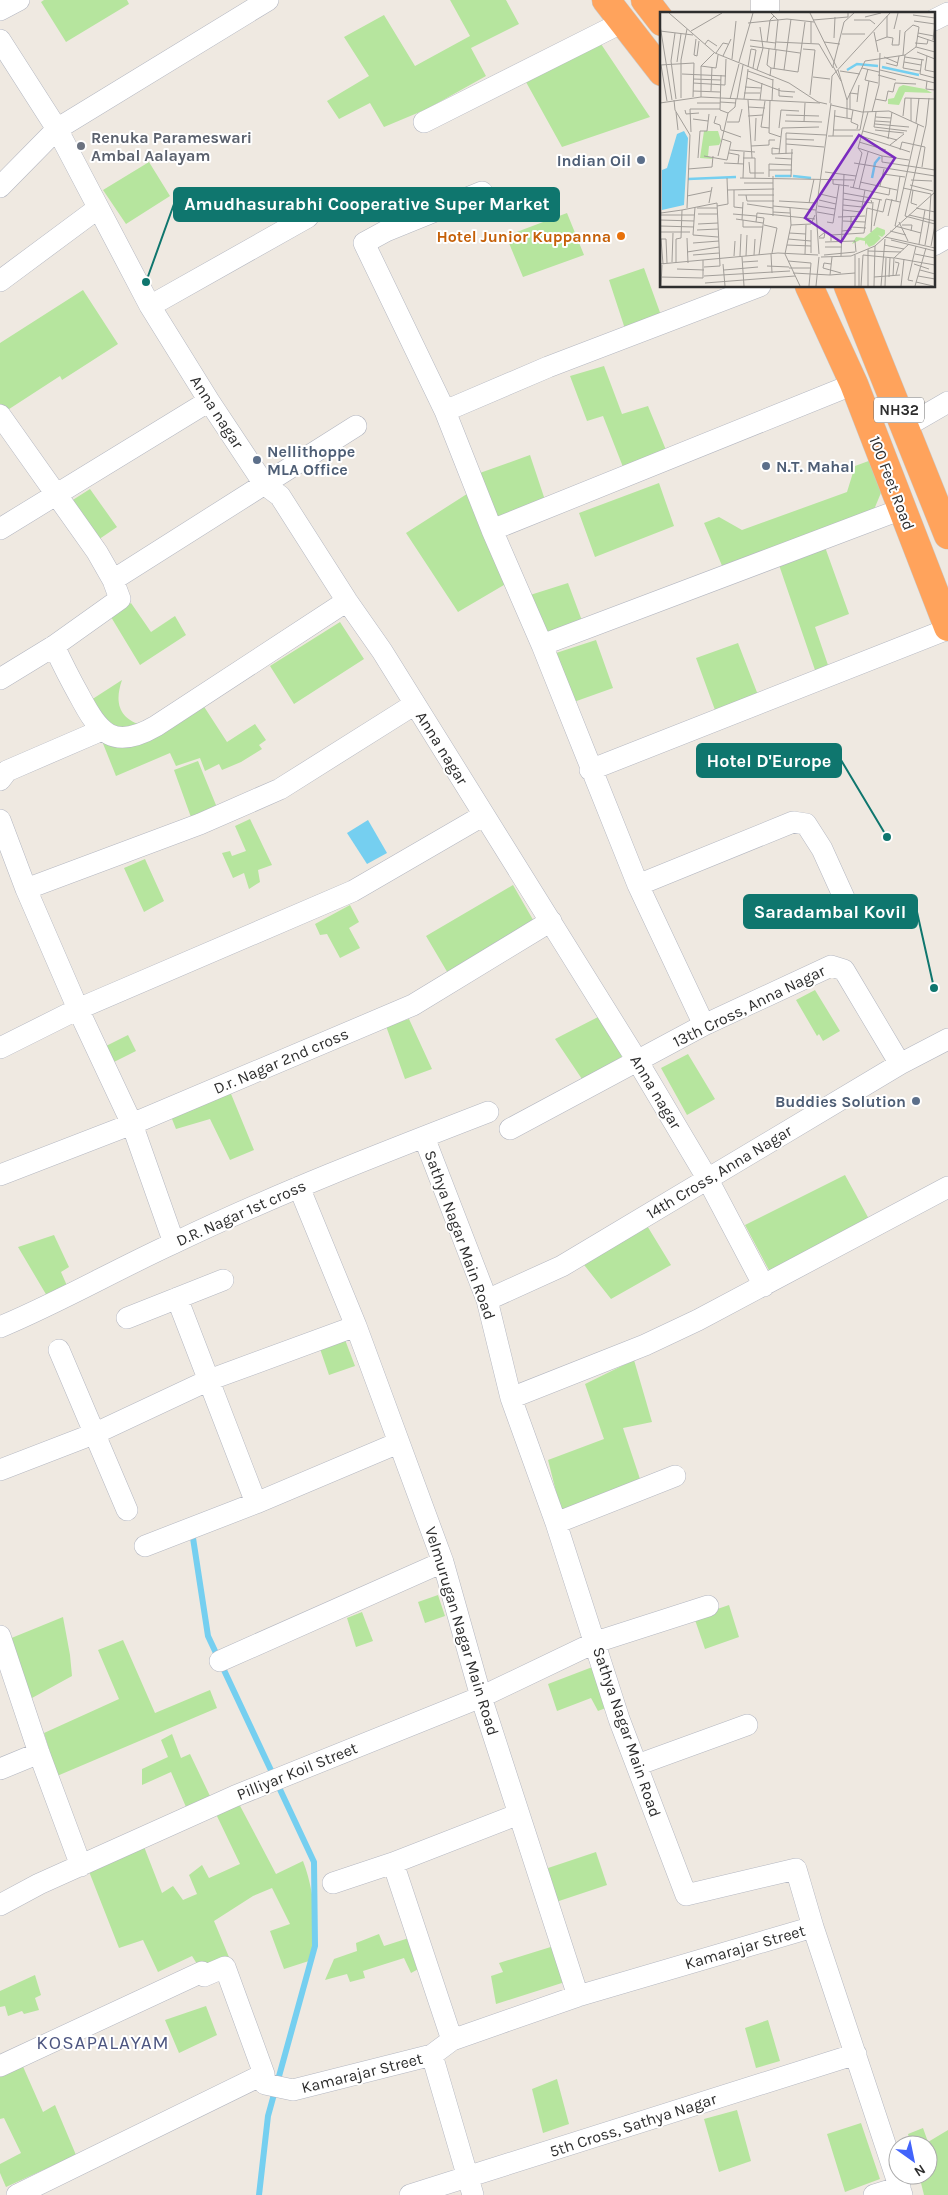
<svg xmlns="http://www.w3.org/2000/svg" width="948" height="2195" viewBox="0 0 948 2195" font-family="Karla,sans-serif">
  <rect width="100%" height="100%" fill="#efe9e1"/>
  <path fill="#b6e59e" d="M44,0H127L129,4L66,42L41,2Z
    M450,0H506L519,24L471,48L486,76L427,109L384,127L370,103L339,119L327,101L369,76L344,37L384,15L415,66L470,36Z
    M601,44L650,117L562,147L526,82Z
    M149,162L170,196L126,224L103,190Z
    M567,213L584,255L523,277L506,236Z
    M644,268L662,318L626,332L609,280Z
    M83,290L118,344L62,380L60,376L3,413L0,408V343Z
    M604,366L622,414L648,406L666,450L623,467L603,416L587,421L570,376Z
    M530,455L546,503L495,523L477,474Z
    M874,459L883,488L873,512L723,568L704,523L719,517L742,530L847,492L855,466Z
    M659,483L674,526L595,557L579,513Z
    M90,489L117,527L95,542L68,503Z
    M470,492L509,582L458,612L406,533Z
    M825,547L849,614L815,627L829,668L816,673L779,565Z
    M568,583L584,626L545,640L527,596Z
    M131,603L151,632L175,616L186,635L140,665L111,617Z
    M340,622L364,659L294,704L270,666Z
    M596,640L613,688L571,703L553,654Z
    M738,643L758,695L715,710L696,658Z
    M122,680C114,703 119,719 144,726L134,731L105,727L91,700Z
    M201,702L227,742L255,724L266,740L259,745L262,749L241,762L222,770L219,764L205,771L200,758L176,766L170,753L116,776L102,741Z
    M198,761L218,810L192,820L174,770Z
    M250,819L272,865L258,870L260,882L249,889L244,873L233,878L222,853L230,851L232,856L246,851L235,826Z
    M145,859L164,901L144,912L124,868Z
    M513,885L536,925L449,975L426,936Z
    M350,905L359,922L349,928L360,948L340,958L327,934L320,935L315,924Z
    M815,990L840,1031L823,1041L819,1034L817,1036L796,1000Z
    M600,1016L624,1055L584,1082L555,1039Z
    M409,1019L432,1069L405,1079L386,1026Z
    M128,1035L136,1051L108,1065L100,1049Z
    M688,1054L715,1099L687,1115L661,1068Z
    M229,1089L254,1150L230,1160L210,1119L176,1129L168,1109Z
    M845,1175L870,1221L771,1274L745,1225Z
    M646,1224L671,1265L611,1299L581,1261Z
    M54,1235L69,1267L61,1272L68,1288L47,1296L18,1247Z
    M344,1337L355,1366L329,1375L319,1346Z
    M634,1360L652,1422L623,1428L641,1482L562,1515L548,1460L604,1439L585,1384Z
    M438,1595L445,1616L425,1623L418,1602Z
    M729,1605L739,1637L705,1649L694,1617Z
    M362,1612L373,1641L356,1647L347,1618Z
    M63,1617L70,1655L72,1676L32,1698L9,1639Z
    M123,1640L155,1713L210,1690L217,1708L57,1776L44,1733L119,1699L98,1650Z
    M595,1666L611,1706L598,1711L591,1698L557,1711L548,1684Z
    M172,1734L181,1758L190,1754L210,1796L186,1807L171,1772L142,1785V1769L168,1757L161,1740Z
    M238,1802L276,1874L303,1861C314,1889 319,1932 312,1960L284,1969L270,1931L290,1924L272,1888L253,1896L214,1921L231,1962L202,1972L192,1956L158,1972L143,1940L119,1948L88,1869L143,1844L162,1893L173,1886L183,1900L197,1894L189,1875L202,1865L209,1878L240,1864L215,1812Z
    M596,1852L607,1885L553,1903L542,1870Z
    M379,1934L384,1946L412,1937L424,1966L411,1973L404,1958L363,1971L365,1978L350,1982L347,1974L325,1980L334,1959L357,1951L356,1943Z
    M554,1946L565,1982L496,2004L491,1976L503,1972L499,1963Z
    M35,1975L41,1995L35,1998L39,2010L24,2014L22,2011L8,2016L5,2006L0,2007V1991Z
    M206,2006L217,2035L179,2053L165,2020Z
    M768,2020L780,2061L756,2068L745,2028Z
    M21,2062L43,2112L55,2105L76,2155L6,2187L0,2173V2164L21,2153L4,2118L0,2119V2072Z
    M557,2079L569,2124L543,2133L532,2089Z
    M737,2110L751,2161L719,2172L704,2119Z
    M861,2123L880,2179L845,2192L827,2134Z
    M923,2128L928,2142L948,2130V2195H924L919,2175H928V2145H911L908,2134Z"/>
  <path fill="#75cff0" d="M368,820L387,853L367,864L347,833Z"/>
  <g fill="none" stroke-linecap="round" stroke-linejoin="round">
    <path stroke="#75cff0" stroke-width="6" d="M193,1538L208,1636L314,1862L315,1946L268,2116L259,2195"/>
    <defs>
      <path id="street" d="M0,10L19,0
        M934,20L948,13
        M0,40L57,129L150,306L209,401L264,484L280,496L347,601L382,651L638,1062L707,1178L764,1286
        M424,122L623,22
        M0,187L57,129L268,0
        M482,192L386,231L364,243L445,411L492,530L542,645L638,885L704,1025
        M934,245L948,237
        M0,281L97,209
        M150,306L308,217
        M445,411L548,367L760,286
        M0,415L97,552L113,580
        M905,427L948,402
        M0,529L209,401
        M492,530L854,384
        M542,645L902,509
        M54,646C62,663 70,679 79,695C99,733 113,751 156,726L347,601
        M0,679L54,646L120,599L113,580L356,426
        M590,770L948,629
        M0,780L7,771L102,730
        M0,820L26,889L78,1009L132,1124L174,1243
        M638,885L793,822L806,824L822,849L846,902
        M26,889L200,824L280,789L415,704
        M0,1048L78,1009L353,891L484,815
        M510,1129L704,1025L831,966L844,970L900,1064
        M424,1137L487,1300L511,1398L556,1523L619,1719L686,1895L796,1869L813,1927L902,2195
        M0,1175L132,1124L413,1005L551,921
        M299,1187L356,1326L443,1562L481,1697L578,1996
        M177,1298L256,1503
        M487,1300L562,1266L900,1064L948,1039
        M127,1318L223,1280
        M0,1327C60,1302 115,1270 174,1243C276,1194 382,1153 488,1112
        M59,1350L127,1510
        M511,1398L645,1345L698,1320L948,1187
        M0,1470L96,1433L209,1380L356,1326
        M556,1523L675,1476
        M145,1546L256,1503L398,1443
        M0,1636L39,1753L81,1866
        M220,1661L443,1562
        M637,1765L747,1725
        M0,1769L39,1753
        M393,1863L452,2040
        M333,1883L393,1863L519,1814
        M0,1905L39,1884L235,1796L481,1697L596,1642L708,1606
        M432,2055L473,2195
        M0,2066L202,1972L204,1976L225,1967L264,2074
        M17,2195L264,2074L265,2084L293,2090L432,2055L452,2040L578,1996L813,1927
        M410,2195L856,2054
        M874,2195L900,2187"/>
      <path id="secondary" d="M765,14V0"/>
      <path id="highway" d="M606,0L662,72
        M645,0L662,22
        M809,286L854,384L948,627
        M848,286L948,535"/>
    </defs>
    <use href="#street" stroke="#b4b7c1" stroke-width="22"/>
    <use href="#secondary" stroke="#b4b7c1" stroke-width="29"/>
    <use href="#highway" stroke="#c9c9c9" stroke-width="29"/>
    <use href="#street" stroke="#fff" stroke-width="21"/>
    <use href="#secondary" stroke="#fff" stroke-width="28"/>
    <use href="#highway" stroke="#ffa35c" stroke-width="28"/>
  </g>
  <circle fill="#6b7280" stroke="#fff" stroke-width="2" cx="81" cy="146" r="5"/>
  <g fill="#5c6f8a" stroke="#fff" stroke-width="2">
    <circle cx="641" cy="160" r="5"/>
    <circle cx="257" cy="460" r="5"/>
    <circle cx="766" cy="466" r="5"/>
    <circle cx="916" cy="1101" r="5"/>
  </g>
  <circle fill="#e8710a" stroke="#fff" stroke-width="2" cx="621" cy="236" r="5"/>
  <g text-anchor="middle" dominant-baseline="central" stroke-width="4" stroke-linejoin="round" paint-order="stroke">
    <rect fill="#fff" stroke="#6d6d6d" stroke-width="1" x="874" y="397.5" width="50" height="25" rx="4"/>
    <g font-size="15" font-weight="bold" fill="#2e2e2e">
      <text x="899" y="410">NH32</text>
    </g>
    <g font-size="16" font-weight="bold" fill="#5b616d" stroke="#fff" text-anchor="start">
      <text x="91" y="137">Renuka Parameswari<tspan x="91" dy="18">Ambal Aalayam</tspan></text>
    </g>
    <g font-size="16" font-weight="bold" fill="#4e5e75" stroke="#fff" text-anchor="end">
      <text x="631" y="160">Indian Oil</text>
      <text x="267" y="451" text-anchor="start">Nellithoppe<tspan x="267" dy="18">MLA Office</tspan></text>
      <text x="776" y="466" text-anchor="start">N.T. Mahal</text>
      <text x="906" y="1101">Buddies Solution</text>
    </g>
    <g font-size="16" font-weight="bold" fill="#c56008" stroke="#fff" text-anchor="end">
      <text x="611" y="236">Hotel Junior Kuppanna</text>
    </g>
    <g font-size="16" fill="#2e2e2e" stroke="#fff">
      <text transform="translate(217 412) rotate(57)">Anna nagar</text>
      <text transform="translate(892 483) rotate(69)">100 Feet Road</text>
      <text transform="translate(442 748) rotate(58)">Anna nagar</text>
      <text transform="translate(749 1006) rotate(-26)">13th Cross, Anna Nagar</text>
      <text transform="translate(281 1061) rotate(-23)">D.r. Nagar 2nd cross</text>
      <text transform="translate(656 1092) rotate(59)">Anna nagar</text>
      <text transform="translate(719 1172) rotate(-31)">14th Cross, Anna Nagar</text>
      <text transform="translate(241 1213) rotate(-24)">D.R. Nagar 1st cross</text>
      <text transform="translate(460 1235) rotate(70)">Sathya Nagar Main Road</text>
      <text transform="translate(462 1631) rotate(73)">Velmurugan Nagar Main Road</text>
      <text transform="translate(627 1732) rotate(71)">Sathya Nagar Main Road</text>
      <text transform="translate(297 1771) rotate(-22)">Pilliyar Koil Street</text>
      <text transform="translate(745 1947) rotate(-16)">Kamarajar Street</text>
      <text transform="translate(362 2073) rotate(-14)">Kamarajar Street</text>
      <text transform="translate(633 2125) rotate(-18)">5th Cross, Sathya Nagar</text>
    </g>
    <g font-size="19" letter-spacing="1" fill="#4d5680" stroke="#fff">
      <text x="103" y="2043">KOSAPALAYAM</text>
    </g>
  </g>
  <g transform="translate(660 12)">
    <rect width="275" height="275" fill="#efe9e1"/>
    <path d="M243,73L265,77L272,81L245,80L239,93L228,92V87L234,86L239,75ZM44,119H58L61,129L59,133L49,134L48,144L53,147L40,146ZM217,215L225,218V222L222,225L218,223L221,226L214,233L209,235L206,231L205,234V229L200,228L192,232L196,225L204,226Z" fill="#b6e59e"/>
    <path d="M24,119L28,126L24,193L2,198V158L7,156L17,122Z" fill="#75cff0"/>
    <path fill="none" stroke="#75cff0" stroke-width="2.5" d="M222,55L259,63M187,58L197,52L218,54M115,164H131M133,164L151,166M212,166L215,151L220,145M28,167L76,165"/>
    <path fill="none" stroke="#a29e99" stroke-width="1" d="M9,1L55,41L129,71L158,90L167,92M111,1L118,8L115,37M150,1L177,56M253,3L275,6M227,4V25M205,5L221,1M153,8L188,5V1M194,8H210L215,12M254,9L275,12L273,28M88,11L127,7L154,10M0,13L12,88M253,13L259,15L256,35M234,17L238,1M0,19L33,23M31,19L62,1M214,20L218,40M15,21L11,49L16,87M258,21L274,24M182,22H205M257,24L275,30M174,26L175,5M90,28L116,31M216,29L227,25L233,26L232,33H239L240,18M107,30L110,8L114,4M116,30L159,32L173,56M164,30L180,32M151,31V10M255,31L267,32L268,28M45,32L48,28L57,34M90,34L140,41M109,37L107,53L111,56M143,37L155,38L150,83M257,40L275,47M56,41L63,31L68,32M34,43L37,44L39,29M34,43L36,27M243,43L245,20L253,13M245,43L243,56L260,59M63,44L71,27M267,44L265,58L275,60M224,45L238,51M245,45L264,48M72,47L76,9M262,47L260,62L275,66M17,50L21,22M79,50L93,1M244,50L261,53M226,51L237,54L239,44M0,53L34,51L33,85M1,53L7,89M41,54L56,56L58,43M88,55L91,37L96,38M93,56L96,38M202,56L219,60M88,57L87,66L121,79L135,80M114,57L116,38M208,57L205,68L218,71M97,58L103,36L100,15M124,58L131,7M178,58L187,88V106M220,58L275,71M88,59L113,68M180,59L200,62M22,62L66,64M61,63L60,98L68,101M218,63L236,68M110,64L111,56L138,60L145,10M153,65L170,67M33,67L61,68M181,69L173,54L184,10L194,1M267,69L266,77L275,78M33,71L65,73L66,47M85,75L101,76M119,76V84L133,85M33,79L60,80M51,79L52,55M84,81H100M41,85V54L54,41M21,86V48L27,17M251,86V109M269,86L266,113L245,204L275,212M70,87L79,52M77,87L83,53M84,87L87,66M215,87L226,89L228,79L233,80L235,71L256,72M14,88L15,98L30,123L27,196M88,88L92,146M100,88L102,71M112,88L113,67M187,88L205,49L245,43L256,35L275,40M105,89L101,115L109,116M110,89L109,121L121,125M60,90L76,91M197,90L199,73M0,91L41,85L160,91M37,91H60M170,91L172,64L230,1M171,93L202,100L229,99L264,115M88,95L105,96M190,97V81L198,82M25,98L26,102L39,101M193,98L191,110L198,113L197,117M16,100L18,118M212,100L219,73L220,41M216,100L214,115L247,119M68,101L75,95L76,87M126,103L159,104M56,104L54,111L60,113L61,118L81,125M88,104L103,103M175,104L192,107M243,104L245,86L275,87M216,105L231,106M33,107L48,109M125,109L162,110M215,109L230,110M67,110H79L82,97M144,110L145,91M256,111L259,86M215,112L249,115M258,112L235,214L261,221M119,116L121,98L139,99M174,118H200L209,69M215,118L244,121M203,119L237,128M31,120L30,97H60M168,124H193M173,124L175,98M201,124L250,140M126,127L154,128M228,127L232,100M95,129L96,106M199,130L226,138M126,132L164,135M230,133L244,122M91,134L109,133V128H115M198,136L222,144L249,148M198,136L208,100M120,137L112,136V142L133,141M70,138L95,140M240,138L242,130L265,135L262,155M69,141L79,143L78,152M119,142L122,116L159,115M126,142V121L166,123M44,144L67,148L71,130L62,127L68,101M58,144L62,127M222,144V150L275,158M38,146L40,119H47L49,102M83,146H95V166M115,146L132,147M89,150L90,161H104M64,151L84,152M194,151L275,164M28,157L52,155L53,144M109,158H132M165,160L196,164M223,162L245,165M109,165V152L132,153M131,165L132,137M80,166L194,168M83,166L84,140M173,167V172L189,174M251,168L272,169M200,170L237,178M84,171H113M250,173L273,179M220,174L224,157M190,175L229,183L230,176M193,176L202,141L198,136M243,176L271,182L269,211M199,177L208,140M67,178L114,177M74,178V195L83,196M253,178L251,191L257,193M183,181L222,188M160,182L177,186M78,183H114M86,183L87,189H114M27,184L51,179M183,187L212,191L211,188M159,188L176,192M119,189L156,191M236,189L240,164M49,191L52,175M149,191L154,167M87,192L113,196M183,193L202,195M57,194L68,192L67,166M113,194L156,198M158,194L175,197M35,195L33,223L58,225M37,196H57M130,196L131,213M256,196L275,200M183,198L201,200L205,178M113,200L130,201M157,200L174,203M1,201L22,198M38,202H57M73,202L96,204M0,203H34M249,203L275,209M113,204V164M228,204L232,187M96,205L104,206L99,243M178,205L205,204M76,207L103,211M0,208L34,209M82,208L83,190M83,208V215H103M183,209L205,210M96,210L97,201L155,207M167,210L173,211L179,173M239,210L248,229M38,212L58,211M104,213L117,216L112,241M242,213H252L251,219M0,214L34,215M214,214L220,187M191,215L206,216M37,218L58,217M151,218V241M182,219L191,218V205M230,219L246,223M0,220H30M211,220L213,190M129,221L146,222M159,225L165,220L164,226H159M225,225L275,236M21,226L22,198L57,191L60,254L44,255M27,226L28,251M128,227L151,229M231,228L275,239M171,229V223L204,221L207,196L223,200L226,187L240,190M165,230L195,229L196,240M33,231L59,229M259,232L265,198M127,233L151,234M224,233L244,237M265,233L269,211M271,234L275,213M165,235H182M208,239L241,240M27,240L59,235M111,242L112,261M145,242L146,213M159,242L156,199L171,91M255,242L275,246M33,243L59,241M94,243L95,227M164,243L195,240M195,243V274M203,243L234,246L249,232M74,244L75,229M80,244L81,222M86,244L87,223M181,244L184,162M82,245L84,274M161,245L191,244L215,234L275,180M235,246L275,253M128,249L151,251L149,274M12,250L13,221M83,250L98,249M235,250L239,251L236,263M16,251V227L21,226M0,252L118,241L158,243M3,252L1,227H6L7,251M63,252L65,274M171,252L164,251L163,256L181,261M254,252L269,257M107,254L129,255M129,256H150M17,257L44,258M64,258L98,255M260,258L275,262M133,261L170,263L172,245M170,263L195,261M44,264L130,259M233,264L234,246M258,264L275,267M0,265L43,266V248M214,265L240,263M229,265L230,246M253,269L248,268L256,234M256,270L273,274M45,271L135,264M1,274L2,253M140,274L125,242L131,213L151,212L155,203M156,274L159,245M199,274V246M201,274L203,243M208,274V237M214,274L215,234M221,274L225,227M225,274L226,246M241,274L244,247M255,274L266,236"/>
    <path fill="#7b2cbf" fill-opacity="0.15" stroke="#7b2cbf" stroke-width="2.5" d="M199,123L235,146L181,230L145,206Z"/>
    <rect width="275" height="275" fill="none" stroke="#2e2e2e" stroke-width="2.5"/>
  </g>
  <path fill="none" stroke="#0f766e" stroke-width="2" d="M146 282L174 204M887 837L841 760M934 988L917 912"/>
  <g fill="#0f766e" stroke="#fff" stroke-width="2">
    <circle cx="146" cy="282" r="5"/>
    <circle cx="887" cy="837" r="5"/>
    <circle cx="934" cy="988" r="5"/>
  </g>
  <g fill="#0f766e" stroke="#0f766e" stroke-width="2">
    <rect x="174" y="188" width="385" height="33" rx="5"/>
    <rect x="697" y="744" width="144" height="33" rx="5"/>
    <rect x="744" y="895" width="173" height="33" rx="5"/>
  </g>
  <g font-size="18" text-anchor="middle" font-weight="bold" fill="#fff">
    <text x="367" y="210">Amudhasurabhi Cooperative Super Market</text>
    <text x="769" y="767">Hotel D'Europe</text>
    <text x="830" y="918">Saradambal Kovil</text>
  </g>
  <g transform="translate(913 2160) rotate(147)"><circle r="24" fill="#ffffff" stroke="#ababab"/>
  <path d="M0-4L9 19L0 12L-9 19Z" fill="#4264fb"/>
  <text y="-8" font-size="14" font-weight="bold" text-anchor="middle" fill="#2e2e2e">N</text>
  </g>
</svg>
